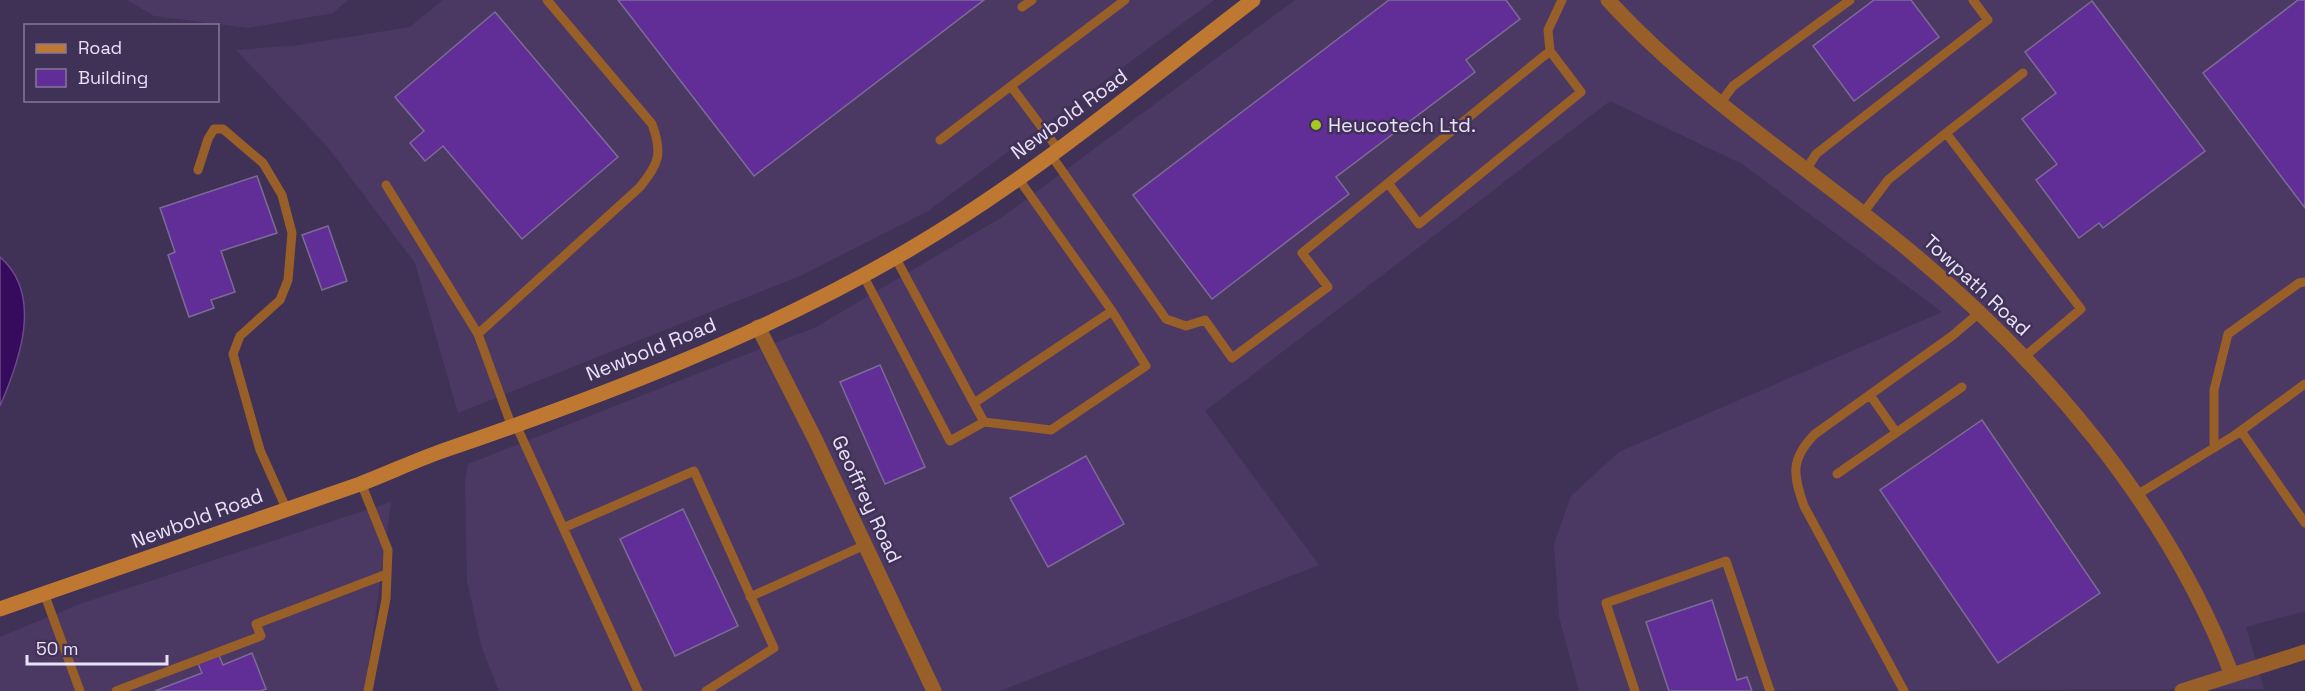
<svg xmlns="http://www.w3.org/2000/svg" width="2305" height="691" viewBox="0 0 2305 691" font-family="'Space Grotesk',sans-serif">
  <rect width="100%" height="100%" fill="#403256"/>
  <path fill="#4b3964" d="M127,0H348L333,13L248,28L154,16Z
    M443,0H1214L928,211L802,275L458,413L415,263L327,146L236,50L299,45L410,27Z
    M1295,0H2305V611L2246,627L2264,689L1579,691L1559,617L1554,544L1571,496L1619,452L1942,312L1742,164L1610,101L1205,411L1319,565L1000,691H499L482,648L467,581L465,482L468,464L816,327L1004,216Z
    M391,502L365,691H0V637L80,604Z"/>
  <path fill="#360a5d" stroke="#6c4a8c" stroke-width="1.5" d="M0,257C44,295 19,362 0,406Z"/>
  <path fill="#612e98" stroke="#7c6c95" stroke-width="1.5" d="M618,0H984L754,176Z
    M1389,0H1506L1520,19L1466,60L1475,72L1336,177L1349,194L1212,299L1133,195Z
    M1874,0H1911L1939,37L1854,101L1813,46Z
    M2298,0H2305V208L2203,73Z
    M2092,1L2205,151L2103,228L2099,223L2079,238L2036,180L2057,164L2022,119L2056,93L2025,52Z
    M495,12L618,157L522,239L443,146L425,161L410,143L424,131L395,97Z
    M257,176L277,233L221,251L235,292L211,300L214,308L189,317L168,255L175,252L160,208Z
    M328,226L347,281L322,290L302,235Z
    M880,365L925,467L885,484L840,382Z
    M1982,420L2100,593L1998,663L1880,490Z
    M1086,456L1124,524L1048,567L1010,498Z
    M683,509L738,626L675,656L620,539Z
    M1712,600L1737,680L1747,677L1752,691H1669L1646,622Z
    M218,653L223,665L252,653L266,689L260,691H155L202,673L197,661Z"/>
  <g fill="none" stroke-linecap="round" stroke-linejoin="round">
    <path stroke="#985f28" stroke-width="9" d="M1022,7L1032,0
      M2023,73L1946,133L2081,309L2024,357
      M1719,105L1733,86L1850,0
      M940,140L1011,86
      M1058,149L1011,86L1125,0
      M1051,155L1166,319L1186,326L1205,320L1232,358L1328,287L1302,253L1550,51L1548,30L1562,0
      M198,170L208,139L214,129H223L263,163L282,195L292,233L288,280L280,300L240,336L233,354L260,450L286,508
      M1806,170L1816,154L1988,20L1973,0
      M1388,183L1419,224L1581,92L1550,51
      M386,185L478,334
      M1863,213L1888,180L1946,133
      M895,257L984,422
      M863,275L950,441L984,422L1051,430L1146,366L1112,311L1018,178
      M1870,395L1896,432
      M974,403L1112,311
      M516,425L638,691
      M512,427L478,334L640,187C659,163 663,154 652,124L547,0
      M2241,431L2305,523
      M2214,448V390L2228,334L2299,283L2305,282
      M1837,474L1962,387
      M361,483L388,550L386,599L368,691
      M2135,496L2235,435L2305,384
      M563,528L694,471L774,648L706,691
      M44,593L80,691
      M750,597L865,545
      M116,691L261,636L256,624L387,574
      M1635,691L1606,603L1726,561L1770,691
      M1904,691L1804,506C1793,475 1790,459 1815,434L1952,336L1979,313"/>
    <path stroke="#985f28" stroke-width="15" d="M1608,0C1694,94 1801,162 1899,242C2039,356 2167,504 2232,675
      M758,327L815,439L934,691
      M2182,691L2305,652"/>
    <path stroke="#bf7832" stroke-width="15" d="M0,609C120,567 240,526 360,484C389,473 416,460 445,450C602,396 761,336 905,252C1029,180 1139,87 1253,0"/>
  </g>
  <circle fill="#a6c822" stroke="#403256" stroke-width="2" cx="1316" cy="125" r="6"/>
  <g text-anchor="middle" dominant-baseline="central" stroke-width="5" stroke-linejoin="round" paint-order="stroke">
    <g font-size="20" fill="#e9e1f8" stroke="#403256">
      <text transform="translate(1069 114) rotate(-36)">Newbold Road</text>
      <text transform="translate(1977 285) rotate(43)">Towpath Road</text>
      <text transform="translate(651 349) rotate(-22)">Newbold Road</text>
      <text transform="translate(867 499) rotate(65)">Geoffrey Road</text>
      <text transform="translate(197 518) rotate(-20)">Newbold Road</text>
    </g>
    <g font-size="20" fill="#e9e1f8" stroke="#403256" text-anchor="start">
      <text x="1328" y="125">Heucotech Ltd.</text>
    </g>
  </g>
  <rect x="24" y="24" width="195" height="78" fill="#403256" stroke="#847897" stroke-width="1.5"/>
  <rect x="36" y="44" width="30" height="9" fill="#bf7832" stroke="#847897" stroke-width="1.5"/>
  <text x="78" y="54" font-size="18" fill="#e9e1f8">Road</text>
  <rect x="36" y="69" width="30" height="18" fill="#612e98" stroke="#847897" stroke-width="1.5"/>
  <text x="78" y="84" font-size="18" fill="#e9e1f8">Building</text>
  <path d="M27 655v9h140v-9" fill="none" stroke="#e9e1f8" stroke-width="3"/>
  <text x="36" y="655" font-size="18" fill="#e9e1f8" stroke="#403256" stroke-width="4.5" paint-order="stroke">50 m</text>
</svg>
